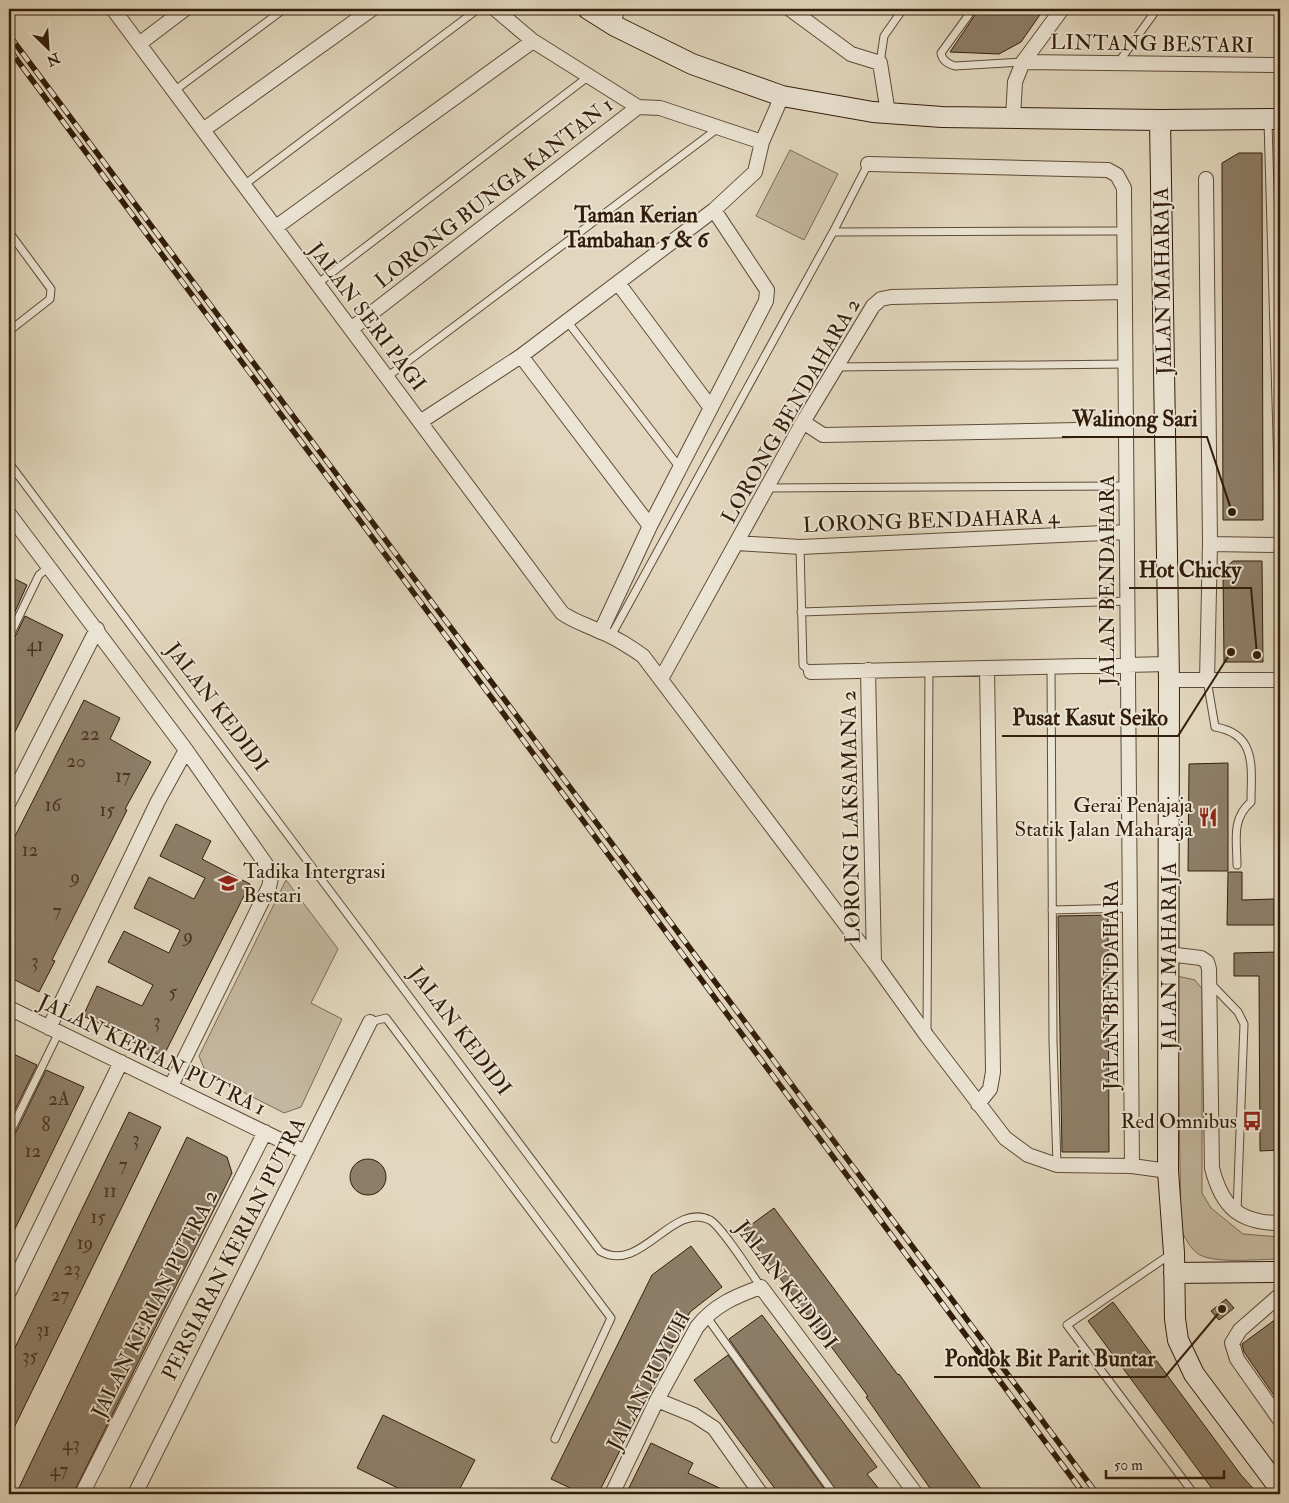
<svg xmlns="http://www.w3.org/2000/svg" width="1289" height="1503" viewBox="0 0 1289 1503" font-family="'IM FELL Double Pica',serif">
  <rect width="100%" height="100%" fill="#e2d7be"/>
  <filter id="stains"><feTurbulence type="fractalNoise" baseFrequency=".004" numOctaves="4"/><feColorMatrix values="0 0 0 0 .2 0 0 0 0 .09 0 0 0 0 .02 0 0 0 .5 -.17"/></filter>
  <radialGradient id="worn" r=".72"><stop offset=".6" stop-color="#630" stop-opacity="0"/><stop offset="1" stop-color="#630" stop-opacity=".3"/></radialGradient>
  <path fill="#c4b79f" stroke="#7b6a54" d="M790,150L838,174L804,240L756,216Z
    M286,880L338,949L311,1003L342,1019L301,1107L284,1113L206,1073L199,1056Z
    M1177,976L1195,980L1202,989V1193L1211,1208L1243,1234L1280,1237V1259C1260,1259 1218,1264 1200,1255C1191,1250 1186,1239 1181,1230Z"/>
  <path fill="#8e7e68" stroke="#321d0a" d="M979,9H1044L1021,42L999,54L950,52Z
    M1239,153H1262L1263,520H1223L1222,163Z
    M1233,561H1262L1263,662H1224L1223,570Z
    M9,576L27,585L9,625Z
    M25,616L63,635L9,744V642L14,639Z
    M84,700L120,718L110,739L151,762L125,809L127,810L52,960L55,961L39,992L9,977V848Z
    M1228,763V871H1188L1189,764Z
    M176,824L211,841L202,859L250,884L163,1057L127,1039L128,1036L83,1016L97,986L142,1006L153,985L108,962L124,931L169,953L180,930L134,908L149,877L194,899L205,878L160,856Z
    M1228,872H1242V900L1274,899V925H1227Z
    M1108,915L1109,1152H1062L1058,916Z
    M1280,952V1150L1260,1151L1259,976H1234V953Z
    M9,1052L37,1065L9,1122Z
    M46,1070L84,1087L9,1241V1139L14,1136Z
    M129,1112L161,1127L9,1438V1360Z
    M187,1137L227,1157L232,1173L73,1494H16Z
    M350 1177a18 18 0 1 1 36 0a18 18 0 1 1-36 0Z
    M774,1208L898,1375L899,1374L985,1494H934L866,1397L868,1396L744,1230Z
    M691,1246L722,1287L690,1312L598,1494H583L551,1479L652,1275Z
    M1226,1299L1234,1308L1219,1320L1211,1311Z
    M1113,1302L1241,1475L1258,1494H1216L1088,1321Z
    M762,1315L877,1467L867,1474L883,1494H839L729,1339Z
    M1280,1316V1404L1244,1352L1242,1344Z
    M728,1355L828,1494H779L694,1380Z
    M383,1415L475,1460L457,1494H410L357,1468Z
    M651,1443L693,1463L688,1473L732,1494H626Z"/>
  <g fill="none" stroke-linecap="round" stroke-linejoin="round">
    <defs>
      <path id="lane" d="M973,9L941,53C942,61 948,64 955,66L1023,62
        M615,25L622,9
        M880,63L884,36L903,9
        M1118,63L1157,9
        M174,91L284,9
        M1268,121L1280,541
        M868,164L833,232L1124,231
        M244,185L478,9
        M9,232L51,289L50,299L9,331
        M317,284L589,76
        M567,321L680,468
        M836,367L1126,364
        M387,377L717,129
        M9,463L600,1251C641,1275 672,1201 710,1220C722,1227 751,1273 761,1287
        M768,488L1126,486
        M800,547L803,665L811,672
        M801,612L1128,601
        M611,636L833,232
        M9,637L39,575L49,567
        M1051,666L1053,1041L1057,1165
        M1207,680L1215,727C1258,734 1251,769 1251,802C1231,819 1237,841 1237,865
        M1052,910L1130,908
        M1210,983L1238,1012L1244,1024L1237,1211
        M370,1022L386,1018L611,1318L555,1439
        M927,1034L929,669
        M9,1134L59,1032
        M1171,1254L1067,1325L1194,1494
        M706,1316L834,1494"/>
      <path id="street" d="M113,9L562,613C575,622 587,625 601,632C617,638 630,647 643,656L874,962L927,1036L1005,1138L1028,1155L1057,1165L1132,1166L1168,1171
        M495,9L533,41L638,107L660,108L762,142
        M790,9L851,54L880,63L888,113
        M139,44L185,9
        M1023,62L1280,65
        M1013,118L1015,82L1023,62L1062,9
        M203,130L372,9
        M868,164L1108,170L1117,175L1124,188L1132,1166
        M1206,179L1210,544L1207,680
        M276,227L533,41
        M618,283L711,408
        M351,329L638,107
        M521,356L650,526
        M420,422L521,356L714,210L755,172L762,142L782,96
        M803,422L823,435L1126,429
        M9,514L186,750L272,873L269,887L171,1086
        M737,543L800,547L1127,532
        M1210,544L1280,545
        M601,631L650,526L766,301L767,290L714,210
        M868,670L874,962
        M811,672L1169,664
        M661,679L803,422L873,306L881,299L891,297L1125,292
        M1169,680H1280
        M9,802L97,629
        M1168,954L1201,958L1207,962L1209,969L1212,1168C1222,1207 1239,1223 1280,1223
        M9,1008L305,1152
        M49,1028L158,801L186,750
        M978,1104L990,1089L993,1072L987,668
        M9,1292L121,1062
        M1280,1295L1240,1330L1232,1343L1237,1359L1280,1420
        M657,1400L694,1415L714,1428L761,1494
        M82,1494L265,1132
        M135,1494L370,1022
        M612,1494L657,1400L697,1327C714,1305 736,1296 761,1287L916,1494"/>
      <path id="secondary" d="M588,9L615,26L692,64L782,96L873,112L942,117L1160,120L1280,119
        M1160,120L1169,680L1168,1171L1174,1253L1175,1319L1178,1340L1194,1374L1280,1489
        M1174,1273L1280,1272"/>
    </defs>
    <use href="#lane" stroke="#5e4c37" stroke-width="9"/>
    <use href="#street" stroke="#5e4c37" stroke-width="16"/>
    <use href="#secondary" stroke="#321d0a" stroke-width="22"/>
    <use href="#lane" stroke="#ece5d5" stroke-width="7"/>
    <use href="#street" stroke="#ece5d5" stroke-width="14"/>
    <use href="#secondary" stroke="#ece5d5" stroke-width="20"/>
    <defs>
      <path id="rail" d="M9,35L1097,1494
        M9,49L1084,1494"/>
    </defs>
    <use href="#rail" stroke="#321d0a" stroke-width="5.5"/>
    <use href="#rail" stroke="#ece5d5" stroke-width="4" stroke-dasharray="11" stroke-linecap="butt"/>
  </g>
  <defs>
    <symbol id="restaurant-bare" viewBox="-9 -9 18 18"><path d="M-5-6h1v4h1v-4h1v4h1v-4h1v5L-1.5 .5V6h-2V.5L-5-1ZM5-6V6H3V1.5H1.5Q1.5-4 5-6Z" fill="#8f2418" stroke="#ece5d5" stroke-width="2.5" paint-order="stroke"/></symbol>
    <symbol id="school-bare" viewBox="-9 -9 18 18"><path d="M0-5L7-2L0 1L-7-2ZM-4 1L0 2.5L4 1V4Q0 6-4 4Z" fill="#8f2418" stroke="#ece5d5" stroke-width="2.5" paint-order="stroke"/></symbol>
    <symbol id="bus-bare" viewBox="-9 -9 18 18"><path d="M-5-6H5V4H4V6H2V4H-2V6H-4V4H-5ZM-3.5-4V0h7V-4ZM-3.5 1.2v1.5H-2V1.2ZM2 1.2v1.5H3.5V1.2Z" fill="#8f2418" stroke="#ece5d5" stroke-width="2.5" paint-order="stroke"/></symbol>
  </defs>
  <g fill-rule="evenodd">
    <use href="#restaurant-bare" x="1194" y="803" width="28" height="28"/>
    <use href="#school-bare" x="214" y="869" width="28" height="28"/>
    <use href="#bus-bare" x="1238" y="1107" width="28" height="28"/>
  </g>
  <g text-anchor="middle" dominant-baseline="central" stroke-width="4" stroke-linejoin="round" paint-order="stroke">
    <g font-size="19" fill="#493522">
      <text x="35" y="645">41</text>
      <text x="90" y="734">22</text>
      <text x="76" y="761">20</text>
      <text x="123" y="776">17</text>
      <text x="53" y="805">16</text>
      <text x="107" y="810">15</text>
      <text x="30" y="850">12</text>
      <text x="75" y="877">9</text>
      <text x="57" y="911">7</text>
      <text x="188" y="936">9</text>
      <text x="35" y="961">3</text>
      <text x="173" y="992">5</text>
      <text x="157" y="1021">3</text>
      <text x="59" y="1099">2A</text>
      <text x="46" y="1125">8</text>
      <text x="136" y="1139">3</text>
      <text x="33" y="1151">12</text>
      <text x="123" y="1165">7</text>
      <text x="110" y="1191">11</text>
      <text x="98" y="1217">15</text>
      <text x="85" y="1243">19</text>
      <text x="72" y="1269">23</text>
      <text x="60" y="1295">27</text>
      <text x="43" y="1330">31</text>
      <text x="30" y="1356">35</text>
      <text x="71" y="1444">43</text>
      <text x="59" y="1470">47</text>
    </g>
    <g font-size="21" fill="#321d0a" stroke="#ece5d5">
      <text transform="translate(1152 44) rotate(1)">LINTANG BESTARI</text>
      <text transform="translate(494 193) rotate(-38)">LORONG BUNGA KANTAN 1</text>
      <text transform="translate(1163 281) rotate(-91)">JALAN MAHARAJA</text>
      <text transform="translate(367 317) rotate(53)">JALAN SERI PAGI</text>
      <text transform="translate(791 411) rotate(-60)">LORONG BENDAHARA 2</text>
      <text transform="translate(931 521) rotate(-2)">LORONG BENDAHARA 4</text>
      <text transform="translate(1107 580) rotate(-90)">JALAN BENDAHARA</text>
      <text transform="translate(217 707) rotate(53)">JALAN KEDIDI</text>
      <text transform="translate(851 817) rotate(-91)">LORONG LAKSAMANA 2</text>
      <text transform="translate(1169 956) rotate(-90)">JALAN MAHARAJA</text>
      <text transform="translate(1111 985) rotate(-90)">JALAN BENDAHARA</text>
      <text transform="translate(460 1031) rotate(53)">JALAN KEDIDI</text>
      <text transform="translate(152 1055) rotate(26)">JALAN KERIAN PUTRA 1</text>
      <text transform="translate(234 1249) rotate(-63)">PERSIARAN KERIAN PUTRA</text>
      <text transform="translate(786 1285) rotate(53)">JALAN KEDIDI</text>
      <text transform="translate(155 1304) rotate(-63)">JALAN KERIAN PUTRA 2</text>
      <text transform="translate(649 1381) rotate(-62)">JALAN PUYUH</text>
    </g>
    <g font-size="21" fill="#321d0a" stroke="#ece5d5" text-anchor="end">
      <text x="1193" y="805">Gerai Penajaja<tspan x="1193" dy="24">Statik Jalan Maharaja</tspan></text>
      <text x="243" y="871" text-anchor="start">Tadika Intergrasi<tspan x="243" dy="24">Bestari</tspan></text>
      <text x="1237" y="1121">Red Omnibus</text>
    </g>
    <g font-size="22" font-weight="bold" fill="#321d0a" stroke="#ece5d5">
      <text x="636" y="215">Taman Kerian<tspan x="636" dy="25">Tambahan 5 &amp; 6</tspan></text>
    </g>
  </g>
  <path fill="none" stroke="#321d0a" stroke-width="2" d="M1232 512L1207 437H1062M1257 655L1251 588H1129M1231 652L1178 736H1002M1222 1309L1165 1377H934"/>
  <g fill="#321d0a" stroke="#ece5d5" stroke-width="2">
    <circle cx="1232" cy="512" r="5"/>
    <circle cx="1257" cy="655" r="5"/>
    <circle cx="1231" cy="652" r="5"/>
    <circle cx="1222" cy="1309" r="5"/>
  </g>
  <g font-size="22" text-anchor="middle" font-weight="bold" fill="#321d0a" stroke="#ece5d5" stroke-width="4" stroke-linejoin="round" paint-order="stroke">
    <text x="1135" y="426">Walinong Sari</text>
    <text x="1190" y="577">Hot Chicky</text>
    <text x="1090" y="725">Pusat Kasut Seiko</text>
    <text x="1050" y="1366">Pondok Bit Parit Buntar</text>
  </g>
  <rect width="1289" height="1503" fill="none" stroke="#e2d7be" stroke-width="30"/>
  <rect x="10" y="10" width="1269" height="1483" fill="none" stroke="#321d0a" stroke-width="2.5"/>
  <rect x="15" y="15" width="1259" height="1473" fill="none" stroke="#321d0a"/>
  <g transform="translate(48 48) rotate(155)" stroke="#ece5d5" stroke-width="4" paint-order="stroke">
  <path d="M0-4L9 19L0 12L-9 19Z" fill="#321d0a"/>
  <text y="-8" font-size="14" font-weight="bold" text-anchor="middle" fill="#321d0a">N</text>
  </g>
  <path d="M1106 1470v8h118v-8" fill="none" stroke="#321d0a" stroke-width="2.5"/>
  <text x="1114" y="1470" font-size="15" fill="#321d0a" stroke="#ece5d5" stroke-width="4" paint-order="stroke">50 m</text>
  <rect width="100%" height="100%" filter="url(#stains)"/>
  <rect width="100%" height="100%" fill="url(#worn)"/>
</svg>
